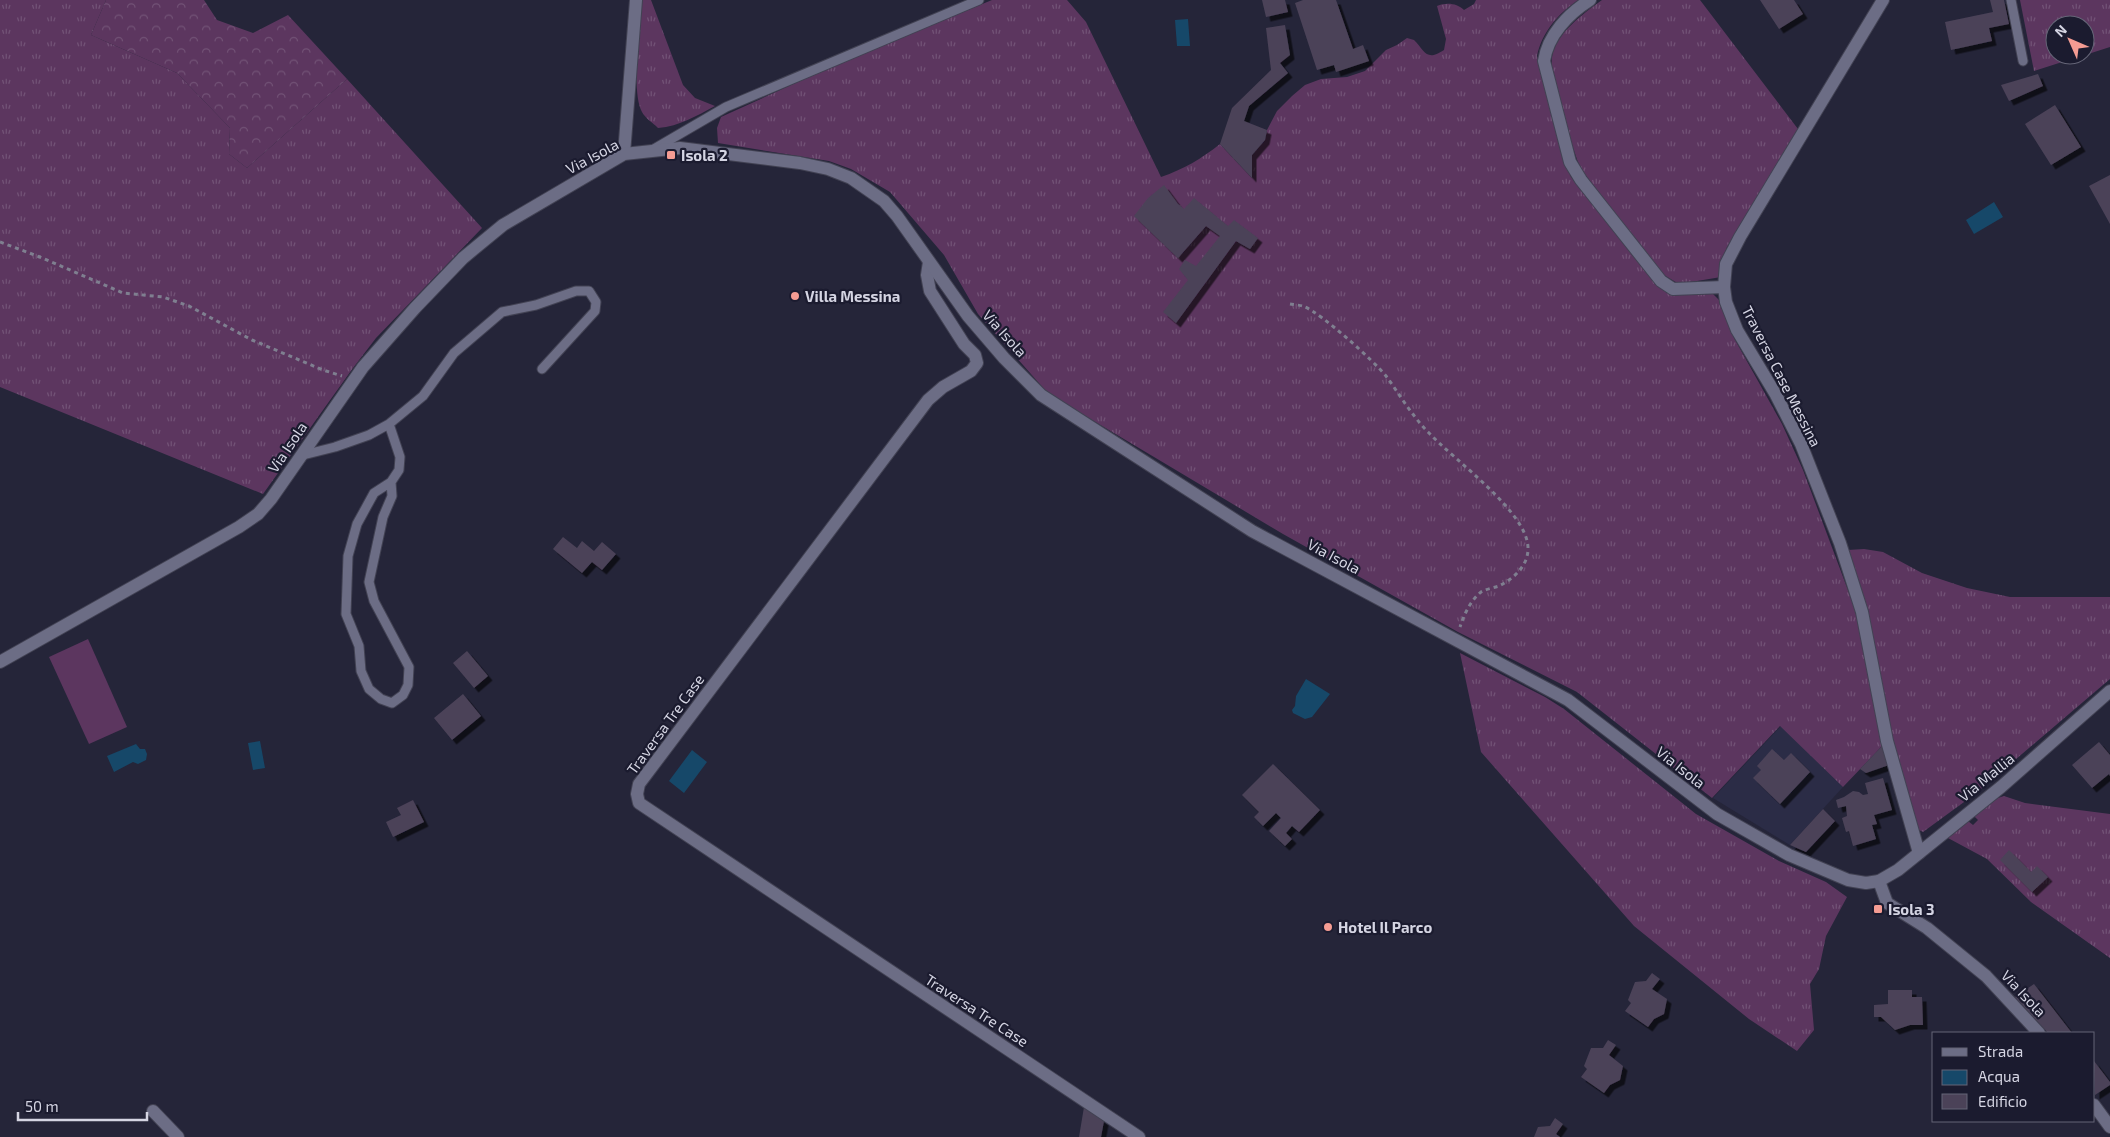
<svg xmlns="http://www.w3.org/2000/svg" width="2110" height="1137" viewBox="0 0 2110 1137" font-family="'Exo 2',sans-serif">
  <defs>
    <pattern id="grass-tufts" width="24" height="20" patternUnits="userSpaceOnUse" patternTransform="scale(1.25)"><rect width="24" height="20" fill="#5c365f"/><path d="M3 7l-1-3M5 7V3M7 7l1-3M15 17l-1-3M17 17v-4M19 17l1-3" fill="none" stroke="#725276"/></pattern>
    <pattern id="forest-crowns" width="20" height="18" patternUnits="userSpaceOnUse" patternTransform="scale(1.25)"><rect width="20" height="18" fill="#5c365f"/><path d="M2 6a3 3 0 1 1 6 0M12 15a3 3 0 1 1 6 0" fill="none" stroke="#725276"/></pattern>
    <filter id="shadow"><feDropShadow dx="4.5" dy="4.5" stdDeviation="0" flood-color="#0009"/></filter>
  </defs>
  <rect width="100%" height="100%" fill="#252539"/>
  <path fill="#2b2c46" d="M1781,726L1843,787L1790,845L1713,798Z"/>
  <path fill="url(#grass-tufts)" d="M0,0H106L91,35L177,73L230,128L229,154L247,168L347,79L482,228L376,338L353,368L263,494L0,387Z
    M641,0H651L683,85L695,98L715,106C696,116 680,126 658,128C653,123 645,118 642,112C630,89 642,28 641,0Z
    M992,0H1067L1086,22L1161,177C1184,169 1201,159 1220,144L1252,178V155L1265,140L1267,130L1277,111L1292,96L1305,85L1321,79L1347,77L1365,71L1386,50L1397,45L1407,38L1414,40C1425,51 1426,62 1444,50L1446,39L1437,6C1446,2 1457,3 1464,10L1474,4L1476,0H1578C1558,14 1542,32 1537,56L1563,157L1571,177L1645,270L1666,292L1673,295L1713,294L1721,302L1734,338L1782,424L1803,470L1855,609L1884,744L1843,787L1780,726L1712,798L1577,692L1458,632L1283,534L1072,408L1045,390L978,314L944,255L890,192L851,169L829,161L718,143L717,128L721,117L835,65Z
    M1602,0H1700L1798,129L1727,247L1723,257L1721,277L1679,284L1664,275L1583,172L1578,162C1571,141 1549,76 1552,57C1556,33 1584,13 1602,0Z
    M2020,0H2110V47L2085,55V25H2055V55H2084L2034,71Z
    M1864,549L1883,552L1922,573L1967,588L2010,597H2110V679L1975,794L1923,832L1919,830L1892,739L1868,613L1848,550Z
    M1460,653L1545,697L1564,709L1696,814L1779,861L1826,882L1847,897L1826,936L1819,969L1810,984L1814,1030L1797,1051L1749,1019L1634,926L1481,752Z
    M2004,796L2025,803L2110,814V958L2031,902L1987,859L1948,838L1968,821L1973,825L1978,820L1974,816L1998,798Z"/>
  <path fill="url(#forest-crowns)" d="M106,0H204L217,20L253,33L288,15L347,79L247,168L229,154L230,128L177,73L91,35Z"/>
  <path fill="#5c365f" d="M88,639L127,727L89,744L49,657Z"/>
  <path fill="#164869" d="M1188,19L1190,46H1177L1175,20Z
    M1994,202L2003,217L1974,234L1966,220Z
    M1306,679L1330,694L1312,717L1305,719L1293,713L1292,710L1295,706L1296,696Z
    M260,741L265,768L253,770L248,743Z
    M136,744L140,749H145L147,754L146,760L138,764L133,762L114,772L107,756Z
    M692,750L707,762L684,793L669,781Z"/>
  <path fill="#4b4258" filter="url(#shadow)" d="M1262,0H1285L1288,12L1266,17Z
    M1303,0H1336L1353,49L1363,45L1369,61L1336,72L1334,65L1317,70L1295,3Z
    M1760,0H1794L1803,14L1779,29Z
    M1990,0H2004L2009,24L1989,28L1992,41L1951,50L1945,22L1993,12Z
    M1285,25L1290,55L1280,63L1288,73L1249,106L1244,121L1267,130L1265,140L1252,155V178L1220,144L1232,108L1271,70L1266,28Z
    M2038,74L2043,86L2009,101L2001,85Z
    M2055,105L2081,147L2051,165L2025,124Z
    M2110,175V224L2089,186Z
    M1164,185L1178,204L1184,209L1194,198L1228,226L1234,220L1258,238L1250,249L1236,241L1176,323L1163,312L1188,280L1179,269L1185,260L1196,266L1220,236L1206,226L1178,258L1134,216L1148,198Z
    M563,537L577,548L582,541L594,551L602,542L616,554L602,570L592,562L582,573L553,549Z
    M467,651L488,676L474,688L453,663Z
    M463,694L481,716L452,740L434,718Z
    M2099,742L2110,755V776L2109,774L2092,788L2072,765Z
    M1884,744L1889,765L1866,773L1860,769Z
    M1772,749L1784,760L1791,753L1810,772L1780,804L1753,778L1761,770L1757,766Z
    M1273,764L1320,810L1299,832L1292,826L1286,833L1292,839L1285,846L1269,831L1281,818L1276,813L1263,826L1254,817L1259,812L1242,795Z
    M1883,778L1892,810L1874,815L1877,824L1872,825L1876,839L1853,846L1849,831L1846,832L1842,818L1847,816L1846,806L1838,808L1836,800L1844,797L1853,791L1859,792L1863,795L1868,794L1865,783Z
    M413,800L424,822L393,837L386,822L401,815L397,808Z
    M1823,809L1835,821L1806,852L1790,845Z
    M2009,850L2031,872L2037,866L2048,877L2032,892L2000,860Z
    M1652,973L1660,979L1652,989L1667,999L1664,1014L1654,1019L1648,1027L1625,1011L1631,1003L1628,1000L1635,982L1646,981Z
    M2034,984L2072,1033H2048L2015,997Z
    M1888,990H1912V997H1922L1923,1025H1910L1895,1030L1881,1017H1874V1005L1888,1004Z
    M1608,1040L1616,1045L1609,1055L1623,1066L1620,1080L1610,1085L1604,1093L1581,1077L1587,1069L1584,1066L1591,1048H1603Z
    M2094,1061L2110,1082V1085L2095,1095Z
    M1084,1107L1104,1121L1101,1137H1079Z
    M1555,1118L1563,1124L1556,1134L1560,1137H1534L1538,1127L1550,1126Z"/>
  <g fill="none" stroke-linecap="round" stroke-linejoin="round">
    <defs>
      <path id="service" d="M2011,0L2023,61
        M654,149L726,107L979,0
        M389,424L400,457L399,470L391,482L374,493L357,524L348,556L346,614L359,646L361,671L369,689L381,699L392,703L403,695L408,685L409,667L374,601L369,582L383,517L392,496L391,482
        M303,455L335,447L369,435L389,424L423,396L454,353L502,312L536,305L576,291H589L596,302L595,311L542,369"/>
      <path id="minor" d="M1590,0C1568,14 1548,35 1544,61L1570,162L1581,180L1661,281L1673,289L1724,287
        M1883,0L1740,237L1726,264L1724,287L1726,302L1737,330L1776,395L1801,444L1840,543L1862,612L1887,741L1919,853
        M624,154L636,0
        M929,262L927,275L930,291L964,344L975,355L977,363L971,371L943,387L928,400L639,784L637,794L639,803L1139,1137
        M1879,881L1887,903L1927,928L1986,976L2039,1033
        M2094,1105L2110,1127
        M153,1111L178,1137"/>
      <path id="tertiary" d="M0,662L239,527L258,514L271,499L363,367L415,308L463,258L503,225L624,154L680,148L800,163L828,169L851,178L884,201L897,216L968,316L1004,358L1041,395L1252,531L1568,700L1717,814L1789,855L1848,880L1866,883L1879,881L1898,870L2001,787L2110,691"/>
    </defs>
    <use href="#service" stroke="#424253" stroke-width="11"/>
    <use href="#minor" stroke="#424253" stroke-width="14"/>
    <use href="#tertiary" stroke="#424253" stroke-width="14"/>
    <path stroke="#7f7f90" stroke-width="3" stroke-dasharray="4 4" stroke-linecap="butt" d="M0,242L40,257L123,293L163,297L189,306L252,340L323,370L342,376
      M1290,304C1295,305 1301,305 1305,307C1322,314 1374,361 1386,376C1400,395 1412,416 1429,433C1454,460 1529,513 1528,549C1528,566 1513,579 1499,586C1493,588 1486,589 1481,592C1470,601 1464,615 1460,627"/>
    <use href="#service" stroke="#6c6d85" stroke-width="9"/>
    <use href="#minor" stroke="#6c6d85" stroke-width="12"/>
    <use href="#tertiary" stroke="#6c6d85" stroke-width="12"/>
  </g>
  <g fill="#f59c93" stroke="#1b1b2f" stroke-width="2">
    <rect x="666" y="150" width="10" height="10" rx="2.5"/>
    <circle cx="795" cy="296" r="5"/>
    <rect x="1873" y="904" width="10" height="10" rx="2.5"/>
    <circle cx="1328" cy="927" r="5"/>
  </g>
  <g text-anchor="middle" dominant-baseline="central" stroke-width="4.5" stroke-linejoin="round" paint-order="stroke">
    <g font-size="15" font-weight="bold" fill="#d5d5e3" stroke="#1b1b2f" text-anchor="start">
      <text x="681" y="155">Isola 2</text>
      <text x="805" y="296">Villa Messina</text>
      <text x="1888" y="909">Isola 3</text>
      <text x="1338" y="927">Hotel Il Parco</text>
    </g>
    <g font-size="15" fill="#d5d5e3" stroke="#1b1b2f">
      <text transform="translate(592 156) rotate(-28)">Via Isola</text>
      <text transform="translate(1005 333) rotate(48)">Via Isola</text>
      <text transform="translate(1782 376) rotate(63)">Traversa Case Messina</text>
      <text transform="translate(287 447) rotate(-56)">Via Isola</text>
      <text transform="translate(1334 556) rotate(28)">Via Isola</text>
      <text transform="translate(665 724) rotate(-54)">Traversa Tre Case</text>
      <text transform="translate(1681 767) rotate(38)">Via Isola</text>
      <text transform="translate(1986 777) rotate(-39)">Via Mallia</text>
      <text transform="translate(2024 993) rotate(47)">Via Isola</text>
      <text transform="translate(977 1010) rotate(33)">Traversa Tre Case</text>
    </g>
  </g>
  <rect x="1932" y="1032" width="162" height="90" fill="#1b1b2f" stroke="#656577"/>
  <rect x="1942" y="1048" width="25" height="8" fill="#6c6d85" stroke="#656577"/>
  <text x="1978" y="1057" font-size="15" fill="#d5d5e3">Strada</text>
  <rect x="1942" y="1070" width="25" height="15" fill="#164869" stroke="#656577"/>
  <text x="1978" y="1082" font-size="15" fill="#d5d5e3">Acqua</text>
  <rect x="1942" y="1094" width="25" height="15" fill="#4b4258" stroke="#656577"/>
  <text x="1978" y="1107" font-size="15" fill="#d5d5e3">Edificio</text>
  <g transform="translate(2070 40) rotate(315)"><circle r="24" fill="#1b1b2f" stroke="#656577"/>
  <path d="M0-4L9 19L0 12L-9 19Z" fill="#f59c93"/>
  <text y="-8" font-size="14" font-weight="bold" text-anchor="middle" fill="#d5d5e3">N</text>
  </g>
  <path d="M18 1112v8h129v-8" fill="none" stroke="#d5d5e3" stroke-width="2.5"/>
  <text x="25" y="1112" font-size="15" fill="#d5d5e3" stroke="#1b1b2f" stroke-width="4" paint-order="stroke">50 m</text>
</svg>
